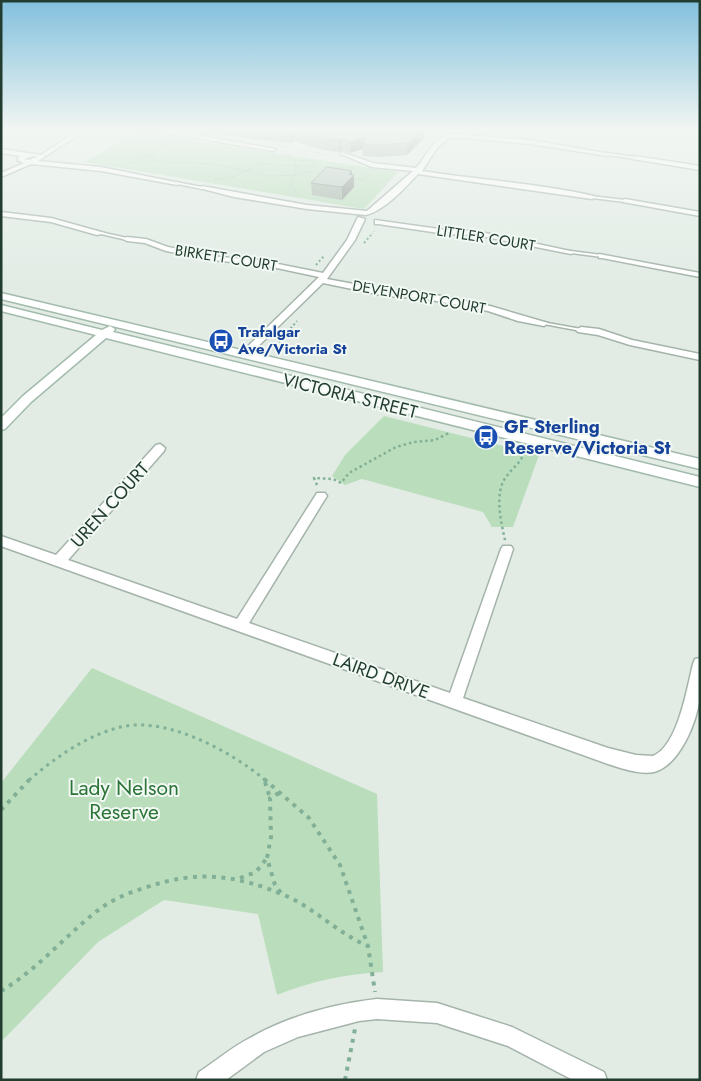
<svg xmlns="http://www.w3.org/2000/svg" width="701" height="1081" viewBox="0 0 701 1081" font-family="Jost,sans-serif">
  <rect width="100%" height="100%" fill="#e2ece5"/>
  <path fill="#baddbc" d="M137,132L398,172L364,209L85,162Z
    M384,416L539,455L513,527H492L483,512L362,479L345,485L332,476L345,455Z
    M92,668L377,794L383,972C346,974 312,981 277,995L258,914L164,900L98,942L1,1042V783Z"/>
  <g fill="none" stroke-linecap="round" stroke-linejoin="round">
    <defs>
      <path id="lane" d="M607,153L635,157L637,158L635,159L608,155Z
        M176,182L202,187L204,188L202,189L177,184L175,183Z
        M591,196L625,200L627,201L625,202L592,198L590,197Z
        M100,232L127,238L129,239L127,240L101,234H100Z
        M570,251L602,255L604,256L602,257L571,253L569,252Z
        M542,322L581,329L583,330L581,331L544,324L542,323Z"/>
      <path id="street" d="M77,131H84L38,161L101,167L180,183L177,185L101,171L31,164L1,177V173L24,163L17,160L20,156L1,153V149L41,155ZM34,156L37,157L29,160L24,159Z
        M141,131H175L276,149L273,151L172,134Z
        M452,134L530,140L611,154L608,156L530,144L451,137L437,148L422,171C479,180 537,183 594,196L595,197L592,199L418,174C404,189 385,210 366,215L307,209L234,197L199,188L202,186L307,205L367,211L413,171L372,167L341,154V152L373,163L416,168C427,156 434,136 452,134Z
        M635,156L700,166V170L633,159Z
        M625,199L700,212V216L623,202V200Z
        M1,212L51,218L105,233L97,235L51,222L1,216Z
        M358,217L365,219L355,240L327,279L386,290L421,292L490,306L548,323L544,326L518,321L488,311L421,298L386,296L323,283L248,356L245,357L240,354L242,352L319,277L258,264L220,261L166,251L145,243L127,241L123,239L127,237L146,239L168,247L220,257L258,260L323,273L347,240Z
        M375,220L446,230L476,231L575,252L571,254L476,235L446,234L378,224H375Z
        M599,254L700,273V277L602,258H599Z
        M581,327L599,329L632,340L700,354V360L630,345L598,335L578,332L576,330Z
        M160,444L165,448L164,451L68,560L237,619L317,493H325L327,496L325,499L249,623L450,693L501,549L503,546H511L513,549L463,698L608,748L636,755L653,756C678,746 687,688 693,664L695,659L700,658C700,670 701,684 700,696C697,722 680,765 654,772C639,775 621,768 608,764L1,546V536L56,555L156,445Z
        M377,999L437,1003L512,1027L604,1072L607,1080H573L508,1046L437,1023L377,1019L359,1021L298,1037L264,1052L226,1080H196L199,1072C216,1061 232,1047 250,1038C288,1016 334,1004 377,999Z"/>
      <path id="secondary" d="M1,293L700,459V469L1,299Z
        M1,305L102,330L110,326L115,329L113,332L700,477V487L106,338L31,402L5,429L1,430V418L23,396L96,335L1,311Z"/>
    </defs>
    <use href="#lane" stroke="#a5b4ab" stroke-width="3"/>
    <use href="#street" stroke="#a5b4ab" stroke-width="3"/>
    <use href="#secondary" stroke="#a3bbad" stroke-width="3"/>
    <path stroke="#82b097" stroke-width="1" stroke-dasharray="1 2" stroke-linecap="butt" d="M689,131L700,132
      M423,133L431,134
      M282,146L290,148L286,153
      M283,152L288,154L297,166L290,186L301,196
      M319,153L327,155L334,152
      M151,155L153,161L214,164L268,176L295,175L306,172L324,174
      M289,155L304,151L319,153L325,148
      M327,155L335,157
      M305,159L304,155L311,149L305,146L306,143
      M294,161L316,160L313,166
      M130,163L151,155L167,144L168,141
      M135,163L153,161
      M259,164L353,168
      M352,178L364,180L368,174
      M215,180L236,176L259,164V156
      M370,236L375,230"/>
    <path stroke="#82b097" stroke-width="2" stroke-dasharray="2 2.5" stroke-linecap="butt" d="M364,243L371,235
      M316,265L324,256
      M273,349L297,321"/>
    <path stroke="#82b097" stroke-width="2.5" stroke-dasharray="2.5 3" stroke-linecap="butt" d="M317,485L314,478L333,479L341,483L349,473L396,447L414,442L435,440L449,433
      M505,540C501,522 494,493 506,477C513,467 521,463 525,451"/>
    <path stroke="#82b097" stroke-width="3" stroke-dasharray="3 4.5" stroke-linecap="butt" d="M29,780C55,758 84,737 117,728C163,714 231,751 265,780"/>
    <path stroke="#82b097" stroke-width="4" stroke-dasharray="4 5.5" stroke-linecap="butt" d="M264,779L309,818L340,865L368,946L375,992
      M265,782L270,798
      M279,793L270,798L271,837L267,858L275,885L281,893
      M1,810L30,779
      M240,878L256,872L267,858
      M1,991C37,970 64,937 97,911C111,900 128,893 144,888C196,870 234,874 284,895C315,908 337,933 368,946
      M345,1080L355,1029"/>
    <use href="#lane" fill="#fff" fill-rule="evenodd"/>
    <use href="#street" fill="#fff" fill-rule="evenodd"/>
    <use href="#secondary" fill="#fff" fill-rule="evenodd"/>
  </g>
  <path fill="#a0aea5" d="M197,131H425L424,138L407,155L378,157L363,156V149L350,153L342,150L339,152L324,150L293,141L291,143L247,138Z
    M352,174L354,187L342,200L312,195L311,183Z"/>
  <path fill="#828d86" d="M291,131H293V141L291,143L290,132Z
    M421,131H425L424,138L407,155L408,143Z
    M365,137L363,149L350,153V142Z
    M342,139V150L339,152V140Z
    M352,171V177L354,175V187L342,200V187L349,174Z"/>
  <path fill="#bacac0" stroke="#828d86" d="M296,131H421L408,143L378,145L363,144L365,137L350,142L342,139L339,140L323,138Z
    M327,167L352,171L349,174L354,175L342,187L311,183Z"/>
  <linearGradient id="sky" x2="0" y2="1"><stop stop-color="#82c0dd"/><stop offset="0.46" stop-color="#f2f6f3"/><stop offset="1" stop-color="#f2f6f3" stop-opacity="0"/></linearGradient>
  <rect width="701" height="282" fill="url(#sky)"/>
  <defs>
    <symbol id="bus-disc" viewBox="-11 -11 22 22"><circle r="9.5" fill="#1a4fb4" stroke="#f2f9f4"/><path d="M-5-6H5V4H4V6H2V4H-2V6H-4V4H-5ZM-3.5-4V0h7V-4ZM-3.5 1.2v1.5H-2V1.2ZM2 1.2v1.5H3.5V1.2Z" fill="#fff"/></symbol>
  </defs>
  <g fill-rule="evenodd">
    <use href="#bus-disc" x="207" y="327" width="28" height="28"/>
    <use href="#bus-disc" x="472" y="423" width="28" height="28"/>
  </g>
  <g text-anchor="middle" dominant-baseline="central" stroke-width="4" stroke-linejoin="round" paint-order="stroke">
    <g font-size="15" fill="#223d2f" stroke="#f2f9f4">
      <text transform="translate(486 238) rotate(9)">LITTLER COURT</text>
      <text transform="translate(226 258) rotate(9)">BIRKETT COURT</text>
      <text transform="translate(419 297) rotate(10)">DEVENPORT COURT</text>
    </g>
    <g font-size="15" font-weight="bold" fill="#164399" stroke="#f2f9f4" text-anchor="start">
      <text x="238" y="332">Trafalgar<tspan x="238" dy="17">Ave/Victoria St</tspan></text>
    </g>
    <g font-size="18" fill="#223d2f" stroke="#f2f9f4">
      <text transform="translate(350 396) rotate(14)">VICTORIA STREET</text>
      <text transform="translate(110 505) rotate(-48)">UREN COURT</text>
      <text transform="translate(381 676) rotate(20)">LAIRD DRIVE</text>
    </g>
    <g font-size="18" font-weight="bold" fill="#164399" stroke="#f2f9f4" text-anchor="start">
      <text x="504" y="427">GF Sterling<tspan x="504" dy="21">Reserve/Victoria St</tspan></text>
    </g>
    <g font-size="21" fill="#2c7437" stroke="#f2f9f4">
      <text x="124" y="788">Lady Nelson<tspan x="124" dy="24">Reserve</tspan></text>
    </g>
  </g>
  <rect width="701" height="1081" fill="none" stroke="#223d2f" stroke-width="5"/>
</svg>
